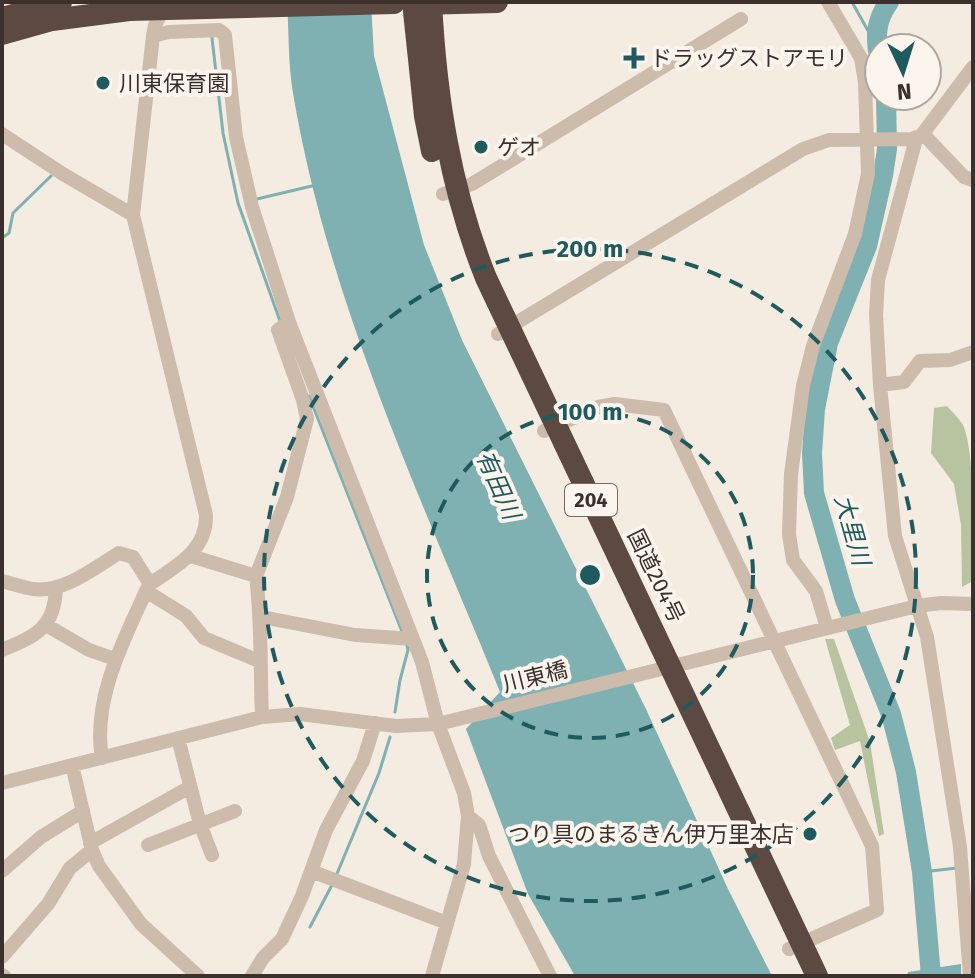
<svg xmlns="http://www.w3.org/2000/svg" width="975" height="978" viewBox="0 0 975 978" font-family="'Fira Sans','Noto Sans JP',sans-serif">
  <rect width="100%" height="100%" fill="#f4ebe1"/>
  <path fill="#b8c4a0" d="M947,406C952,412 959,418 963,425C975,450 975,551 971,582L962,587L961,525L954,484L931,453L934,408Z
    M825,639H834L870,742L884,834L879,836L860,741L835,750L831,738L850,725Z"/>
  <path fill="#7fb0b2" d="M287,2H371L374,56L424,245L462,340L646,709L728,889L772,976H575L528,894L466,729L500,692C421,497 328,302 293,93C288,63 289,32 287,2Z
    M961,964V976H907L908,972Z"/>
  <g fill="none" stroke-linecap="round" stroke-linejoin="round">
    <path stroke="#7fb0b2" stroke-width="3" d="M852,2L876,45
      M212,38L223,133L238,203L280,321
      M257,199L316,185
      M2,238L9,233L13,213L51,176
      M309,396L403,634
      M395,712L400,680L408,650L407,645
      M922,872L957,868
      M336,876L379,773L390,737
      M310,927L333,883"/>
    <path stroke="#7fb0b2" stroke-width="20" d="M879,57C875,36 876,20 889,2
      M886,96L887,149L883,175L867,246L828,343L815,409L812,453L814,493L845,600L891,714L906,772L922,872L931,976"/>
    <path stroke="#cdbbac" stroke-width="14" d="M153,36L169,32L219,30L225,35L236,137L252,207L289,322L422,662L438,724L464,793L468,816L464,864L432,976
      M2,134L63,174L133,215
      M921,136L927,138L964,177L973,180
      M916,139L878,280L876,315L880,385L895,536L927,637L960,847L970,976
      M443,194L472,184L741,19
      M498,334L803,149L829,140L911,139L921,136L973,67
      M880,385L904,382L920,361L950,360L973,352
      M544,431L598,407L615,404L664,410L872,846L877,910L789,949
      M191,556L256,576C262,623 260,670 262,717
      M256,576L287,497L307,419L303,400L278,330L289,322
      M2,581C12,584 23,587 33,589C64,593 94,568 119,553L133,557L150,584
      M146,591L186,616L204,638L259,661
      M262,617L355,635L413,639
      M46,625L89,650L115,659
      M827,628L816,591L793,560L789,534L791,474L803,386L813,346L855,234L868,174L865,82L861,58L828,2
      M2,650C36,636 55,628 56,587
      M178,738L200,824L212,855
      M102,758C92,700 123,642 146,591L150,584C176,566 207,551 206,515L133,215L153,36L155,25L165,6
      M72,765L92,850L99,866L141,924L198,976
      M2,783L262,717L300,714L396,726L438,724L917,606L941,603L973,604
      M468,816L479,825L489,856L550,976
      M90,843L190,787
      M148,845L235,811
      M2,871L41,837L83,811
      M311,871L447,923
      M2,957L48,904L70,868L92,850
      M2,975L4,976
      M252,976L263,958L282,939L302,896L326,830L363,761L375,723"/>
    <path stroke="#5c4a42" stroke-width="22" d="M413,2L425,116L432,151
      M431,2C436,98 450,188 486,278L817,976
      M419,4L497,2
      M2,18L61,2
      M2,34L52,20L129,10"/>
    <path stroke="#5c4a42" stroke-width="22" d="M129,10L394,3"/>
  </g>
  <g fill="none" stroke="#1f5a5e" stroke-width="4" stroke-dasharray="14 10">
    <circle cx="590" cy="575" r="163"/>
    <circle cx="590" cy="575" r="326"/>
  </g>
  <g fill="#1f5a5e" stroke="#fbf5ee" stroke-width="3">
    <path d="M630 46h8v8h8v8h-8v8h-8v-8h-8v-8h8z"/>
    <circle cx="103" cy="83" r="8"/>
    <circle cx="481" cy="147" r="8"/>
    <circle cx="810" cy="834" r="8"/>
  </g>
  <g text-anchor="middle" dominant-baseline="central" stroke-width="8" stroke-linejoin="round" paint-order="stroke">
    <rect fill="#fbf5ee" stroke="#756b66" stroke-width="2" x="565" y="484" width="52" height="32" rx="6"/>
    <g font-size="20" font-weight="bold" fill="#3b302b">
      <text x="591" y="500">204</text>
    </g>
    <g font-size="22" fill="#3b302b" stroke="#fbf5ee" text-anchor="start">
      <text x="650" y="58">ドラッグストアモリ</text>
      <text x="119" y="83">川東保育園</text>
      <text x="497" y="147">ゲオ</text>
      <text x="794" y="834" text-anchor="end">つり具のまるきん伊万里本店</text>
    </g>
    <g font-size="22" fill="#3b302b" stroke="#fbf5ee">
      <text transform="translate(656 576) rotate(64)">国道204号</text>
      <text transform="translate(535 677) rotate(-14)">川東橋</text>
    </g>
    <g font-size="24" font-style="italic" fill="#1f5a5e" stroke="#fbf5ee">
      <text transform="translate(498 485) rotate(66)">有田川</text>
      <text transform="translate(852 530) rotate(74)">大里川</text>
    </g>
  </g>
  <circle cx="590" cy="575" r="12" fill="#1f5a5e" stroke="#fbf5ee" stroke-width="4"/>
  <g font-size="24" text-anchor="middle" font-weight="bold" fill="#1f5a5e" stroke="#fbf5ee" stroke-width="8" stroke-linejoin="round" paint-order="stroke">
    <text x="590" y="257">200 m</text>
    <text x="590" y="420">100 m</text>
  </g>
  <rect width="975" height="978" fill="none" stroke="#3b302b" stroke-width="8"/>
  <g transform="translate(903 72) rotate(176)"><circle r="38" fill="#fbf5ee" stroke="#aea6a0" stroke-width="2"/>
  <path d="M0-6L14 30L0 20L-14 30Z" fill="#1f5a5e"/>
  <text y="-12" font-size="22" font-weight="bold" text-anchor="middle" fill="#3b302b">N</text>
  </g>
</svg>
